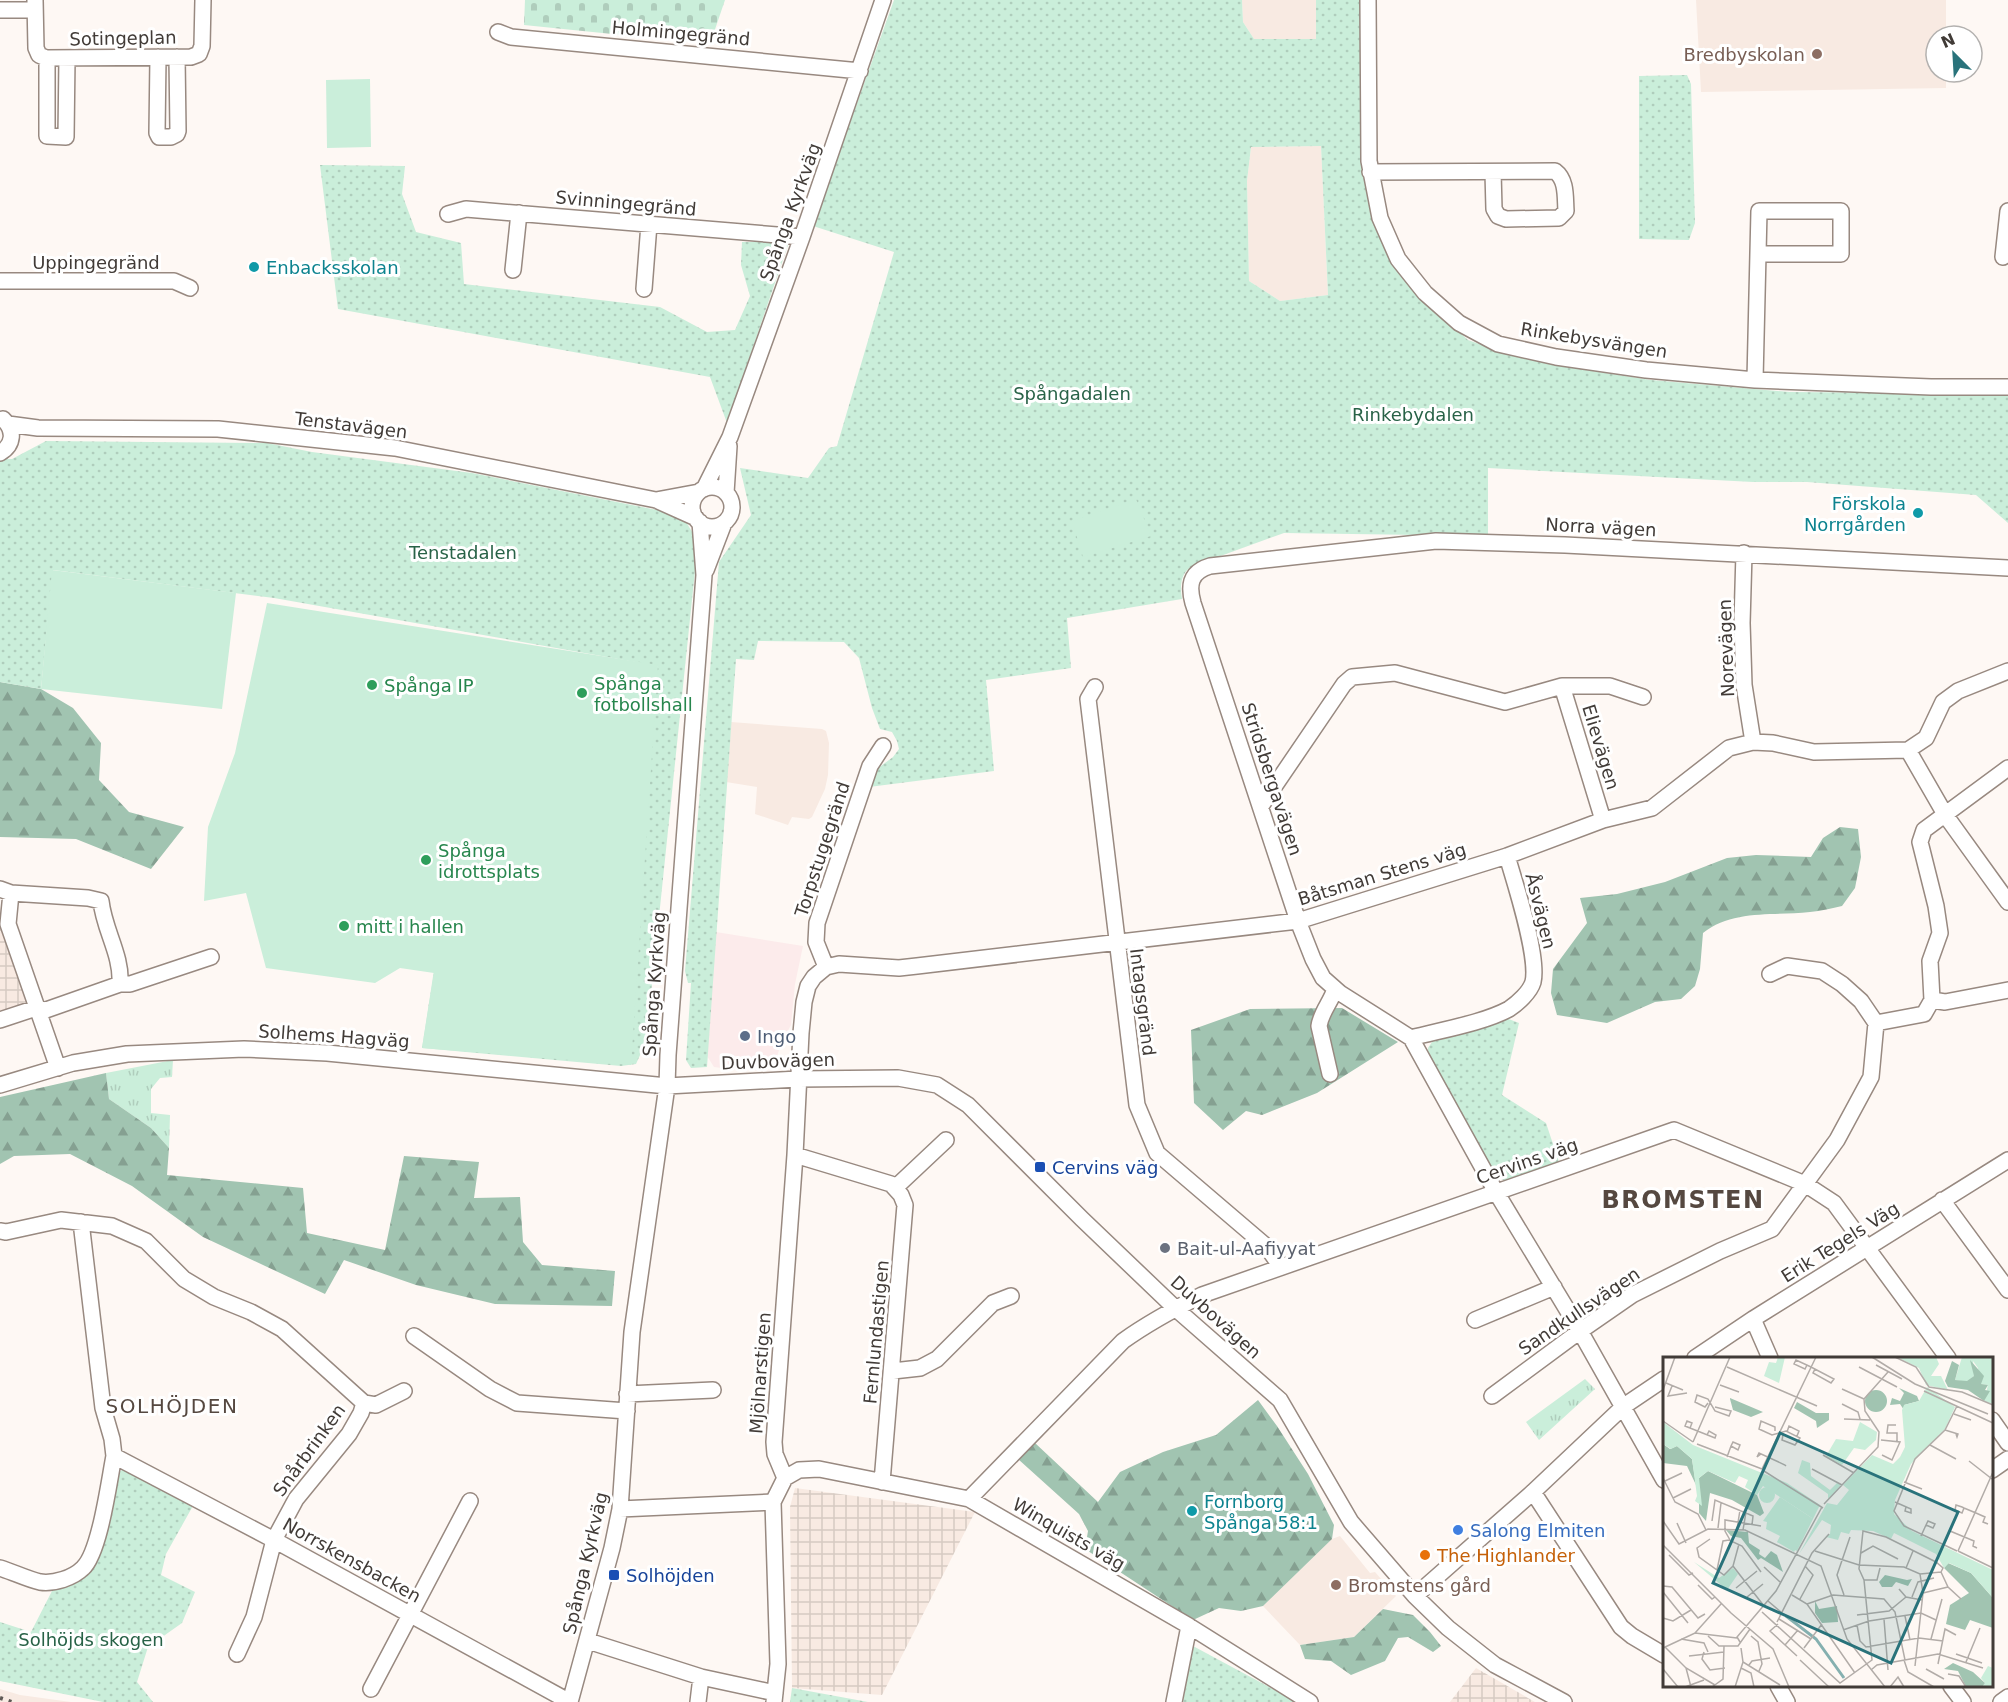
<svg xmlns="http://www.w3.org/2000/svg" width="2008" height="1702" viewBox="0 0 2008 1702" font-family="'DejaVu Sans',sans-serif">
  <defs>
    <pattern id="industrial-grid" width="8" height="8" patternUnits="userSpaceOnUse" patternTransform="scale(1.5)"><rect width="8" height="8" fill="#f8eae2"/><path d="M0 4h8M4 0v8" fill="none" stroke="#d6cac2"/></pattern>
    <pattern id="grass-tufts" width="24" height="20" patternUnits="userSpaceOnUse" patternTransform="scale(1.5)"><rect width="24" height="20" fill="#caeeda"/><path d="M3 7l-1-3M5 7V3M7 7l1-3M15 17l-1-3M17 17v-4M19 17l1-3" fill="none" stroke="#afcdbc"/></pattern>
    <pattern id="forest-firs" width="22" height="20" patternUnits="userSpaceOnUse" patternTransform="scale(1.5)"><rect width="22" height="20" fill="#a1c4b1"/><path d="M5 1l3.5 6h-7zM16 11l3.5 6h-7z" fill="#85a091"/></pattern>
    <pattern id="cemetery-stones" width="16" height="16" patternUnits="userSpaceOnUse" patternTransform="scale(1.5)"><rect width="16" height="16" fill="#caeeda"/><path d="M2 7V4a2 2 0 0 1 4 0v3zM10 15v-3a2 2 0 0 1 4 0v3z" fill="#afcdbc"/></pattern>
    <pattern id="park-dots" width="8" height="8" patternUnits="userSpaceOnUse" patternTransform="scale(1.5)"><rect width="8" height="8" fill="#caeeda"/><path d="M2 2h.1M6 6h.1" fill="none" stroke="#afcdbc" stroke-width="1.8" stroke-linecap="round"/></pattern>
  </defs>
  <rect width="100%" height="100%" fill="#fef8f4"/>
  <path fill="#fcebeb" d="M716,932L803,946L795,984L791,1025L781,1044L773,1069L737,1070L714,1067L707,1056Z"/>
  <path fill="url(#industrial-grid)" d="M0,907L33,1005L0,1016Z
    M795,1488L975,1512L882,1695L792,1688L790,1507Z
    M1476,1668L1535,1702H1450Z"/>
  <path fill="#f8eae2" d="M1242,0H1316V39H1254L1243,22Z
    M1696,0H1946V36H1936V72H1946V88L1701,92Z
    M1321,146L1328,295L1280,301L1249,281L1247,181L1251,147Z
    M731,722L822,729L826,731L829,743L828,775L825,789L812,817L809,819L792,817L788,825L755,814L757,787L726,782Z
    M1340,1536L1370,1573L1375,1572L1396,1596L1354,1637L1300,1645L1263,1606L1332,1539Z
    M0,1689L20,1695L71,1702H0Z"/>
  <path fill="url(#grass-tufts)" d="M173,1060L172,1077L160,1078L151,1089V1113L170,1115L169,1148L151,1128L109,1099L106,1073Z
    M1585,1379L1595,1389L1539,1440L1526,1422Z"/>
  <path fill="url(#forest-firs)" d="M0,682L41,689L73,708L101,743L99,780L129,812L184,827L151,869L76,839L0,837Z
    M1840,827L1858,829L1861,857L1855,888L1842,906C1832,908 1821,911 1810,912C1774,916 1733,909 1703,933L1700,969L1695,986L1681,999L1655,1002L1607,1023L1557,1015L1551,993L1553,969L1587,923L1580,898L1617,894L1665,882L1727,858L1756,855L1811,857L1823,838Z
    M1342,1008L1398,1042L1317,1093L1262,1115L1246,1111L1223,1130L1194,1103L1191,1030L1250,1009Z
    M106,1073L109,1099L151,1128L169,1148L167,1175L303,1188L307,1233L385,1250L404,1156L479,1162L474,1198L520,1197L523,1242L542,1265L615,1271L612,1306L495,1304L416,1285L344,1260L325,1294L203,1237L132,1186L70,1154L14,1156L0,1164V1097Z
    M1258,1400L1277,1426L1308,1474L1334,1525L1332,1539L1263,1606L1241,1611L1219,1608L1193,1620L1085,1549L1088,1531L1079,1514L1018,1459L1035,1443L1098,1502L1120,1472L1163,1452L1216,1435Z
    M1383,1609L1413,1615L1430,1632L1441,1646L1433,1652L1408,1637L1398,1638L1385,1661L1351,1675L1331,1661L1305,1659L1300,1645L1354,1637Z"/>
  <path fill="url(#cemetery-stones)" d="M525,0H725L710,44L524,25Z"/>
  <path fill="url(#park-dots)" fill-rule="evenodd" d="M894,0H1242L1243,22L1254,39H1316V0H1361V154L1373,221L1414,292L1468,340L1513,356L1553,365L1651,380L1790,392L2008,394V523L1976,495L1807,482H1753L1488,468V536L1284,533L1193,566C1180,572 1180,587 1182,599L1067,618L1071,668L986,680L994,771L869,787L873,772L893,757L899,749L897,741L892,732L880,729L872,708L859,658L844,642L758,641L754,660L736,659L707,1067L691,1068L686,1060L691,983H688L685,971L719,562L751,515L740,468L808,478L829,448L837,446L894,252L813,226ZM1321,146L1328,295L1280,301L1249,281L1247,181L1251,147Z
    M1687,75L1691,84L1695,223L1689,240L1639,239V76Z
    M320,165L405,166L402,194L416,232L461,243L464,284L660,307L707,332L735,330L750,296L741,265L742,242H789L727,423L710,377L338,309Z
    M46,441L267,443L312,452L472,473L682,515L698,542L646,1042L636,1064L621,1066L422,1048L434,970L658,666L274,598L53,570L41,689L0,682V459H12Z
    M1506,1018L1519,1023L1502,1095L1546,1123L1559,1162L1505,1181L1495,1175L1428,1053V1048L1432,1042Z
    M125,1468L194,1504L166,1554L161,1575L195,1592L182,1623L148,1647L137,1682L153,1702H103L0,1681V1622L31,1632L53,1589L77,1581L119,1472Z
    M1193,1646L1297,1702H1183Z
    M792,1688L868,1702H790Z"/>
  <path fill="#caeeda" d="M370,79L371,147L327,148L326,80Z
    M1136,499L1151,536L1083,557L1072,521Z
    M52,570L236,593L222,709L41,689Z
    M267,603L658,665L631,1065L422,1048L434,973L400,968L375,983L266,968L246,893L204,901L208,827L235,753Z"/>
  <g fill="none" stroke-linecap="round" stroke-linejoin="round">
    <defs>
      <path id="minor" d="M35,0L36,48L39,55L46,58L191,57L199,54L202,46L203,0
        M1368,0L1369,161L1380,218L1398,259L1425,293L1459,323L1498,344L1556,357L1646,370L1755,380L1931,387H2008
        M0,10H34
        M498,32L511,37L860,71
        M158,57L157,133L159,137H171L177,134L178,131L177,57
        M47,58V136L66,137L67,58
        M1370,172L1555,171C1567,180 1565,197 1566,211L1559,218L1506,219L1498,216L1494,209L1493,172
        M448,214L466,209L802,237
        M2003,257L2008,211
        M513,270L519,213
        M0,281H174L190,288
        M644,289L649,224
        M1755,380L1759,211H1841V254H1758
        M8,424L38,428L218,429L395,448L656,500L696,518
        M0,453C14,445 15,430 3,419
        M692 507a20 20 0 1 1 40 0a20 20 0 1 1-40 0Z
        M704,489L730,437L802,237L883,0
        M726,493L729,446
        M656,500L699,492
        M1744,553L1742,623L1744,685L1753,742
        M706,570L724,523
        M1562,686L1603,820
        M1095,687L1088,699L1137,1105L1157,1153L1267,1247L1281,1267
        M1908,750L1946,816L2008,902
        M1261,806L1344,684L1352,677L1395,673L1505,702L1562,686H1610L1643,697
        M0,889L11,893L88,898L101,901C104,930 122,955 120,984
        M11,893L8,924L58,1068
        M826,967L816,942L817,923L870,766L883,746
        M1770,974L1787,966L1822,971L1842,984L1861,1001L1876,1023L1924,1014L1932,1000L1945,1002L2008,990
        M1932,1000L1930,961L1940,933L1936,906L1920,842L1924,830L2008,768
        M0,1020L36,1008L46,1010L120,984H130L211,957
        M1411,1038C1441,1030 1483,1023 1509,1009C1518,1003 1530,992 1533,982C1539,957 1515,883 1507,856
        M1330,1074L1319,1026C1321,1012 1331,1002 1335,989
        M0,1085L73,1063L127,1054L244,1049L327,1053L667,1086L798,1079L898,1078L937,1085L968,1105L1082,1219L1175,1308L1280,1400L1351,1522L1415,1596L1448,1628L1495,1665L1564,1702
        M795,1155L891,1184L901,1195L905,1205L882,1482
        M896,1187L946,1140
        M1942,1200L2008,1290
        M81,1222L103,1408L112,1439L114,1456L274,1540L570,1702
        M0,1231L6,1232L61,1220L112,1226L146,1241L184,1279L214,1297L251,1312L282,1329L364,1403L376,1405L404,1391
        M1753,1319L1770,1358
        M1475,1320L1554,1287
        M414,1336L490,1389L517,1403L627,1411
        M1695,1358L1753,1319L2008,1160
        M893,1371L920,1368L937,1359L993,1303L1011,1296
        M627,1394L713,1390
        M1492,1396L1580,1331L1632,1295L1720,1251L1772,1229L1837,1140L1871,1077L1876,1023
        M1992,1420L2008,1443
        M1992,1470L2008,1459
        M785,1478L799,1470L819,1469L969,1499L1189,1626L1310,1702
        M1664,1480L1580,1331L1496,1192L1411,1038L1340,993L1323,978L1313,959L1298,921L1193,603C1188,585 1190,572 1210,566L1436,541L1565,545L2008,568
        M1533,1492L1621,1627L1632,1636L1664,1655
        M969,1499L1123,1341C1148,1323 1174,1309 1202,1295L1674,1130L1805,1184L1834,1203L1948,1358
        M620,1509L773,1502
        M0,1568C13,1572 27,1579 40,1582C54,1584 73,1578 83,1568C100,1552 109,1481 114,1456
        M1415,1596L1533,1492L1624,1406L1664,1379
        M588,1641L701,1677L775,1693
        M237,1654L254,1617L274,1540L296,1499L349,1434L361,1413L364,1403
        M1778,1686L1787,1702
        M1951,1686L1963,1702
        M371,1689L470,1501
        M570,1702L612,1548L620,1509L632,1332L667,1086L668,1055L704,575L700,522
        M698,1702L701,1677
        M774,1702L778,1664L773,1502L785,1478L775,1454L774,1442L795,1155L801,1033L804,1002L808,986L814,977L826,967L839,964L899,968L917,966L1298,921L1507,856L1603,820L1652,808L1729,748L1753,742L1773,743L1814,752L1908,750L1926,738L1943,702L1958,691L2008,671
        M1174,1702L1189,1626
        M2001,1702L2008,1697"/>
    </defs>
    <use href="#minor" stroke="#988980" stroke-width="18"/>
    <use href="#minor" stroke="#fff" stroke-width="15"/>
    <path stroke="#5e5854" stroke-width="4" stroke-dasharray="3 6" stroke-linecap="butt" d="M0,1698L12,1702"/>
  </g>
  <g fill="#8d6e63" stroke="#fff" stroke-width="2">
    <circle cx="1817" cy="54" r="6"/>
    <circle cx="1336" cy="1585" r="6"/>
  </g>
  <g fill="#0f9aa8" stroke="#fff" stroke-width="2">
    <circle cx="254" cy="267" r="6"/>
    <circle cx="1918" cy="513" r="6"/>
    <circle cx="1192" cy="1511" r="6"/>
  </g>
  <g fill="#2e9e5b" stroke="#fff" stroke-width="2">
    <circle cx="372" cy="685" r="6"/>
    <circle cx="582" cy="693" r="6"/>
    <circle cx="426" cy="860" r="6"/>
    <circle cx="344" cy="926" r="6"/>
  </g>
  <circle fill="#5c6f8a" stroke="#fff" stroke-width="2" cx="745" cy="1036" r="6"/>
  <g fill="#1a4fb4" stroke="#fff" stroke-width="2">
    <rect x="1034" y="1161" width="12" height="12" rx="3"/>
    <rect x="608" y="1569" width="12" height="12" rx="3"/>
  </g>
  <circle fill="#6b7280" stroke="#fff" stroke-width="2" cx="1165" cy="1248" r="6"/>
  <circle fill="#3f7fe0" stroke="#fff" stroke-width="2" cx="1458" cy="1530" r="6"/>
  <circle fill="#e8710a" stroke="#fff" stroke-width="2" cx="1425" cy="1555" r="6"/>
  <g text-anchor="middle" dominant-baseline="central" stroke-width="6" stroke-linejoin="round" paint-order="stroke">
    <g font-size="18" fill="#413b37" stroke="#fff">
      <text transform="translate(681 33) rotate(5)">Holmingegränd</text>
      <text transform="translate(123 38) rotate(-1)">Sotingeplan</text>
      <text transform="translate(626 203) rotate(5)">Svinningegränd</text>
      <text transform="translate(790 212) rotate(-70)">Spånga Kyrkväg</text>
      <text x="96" y="262">Uppingegränd</text>
      <text transform="translate(1594 340) rotate(9)">Rinkebysvängen</text>
      <text transform="translate(351 425) rotate(7)">Tenstavägen</text>
      <text transform="translate(1601 527) rotate(3)">Norra vägen</text>
      <text transform="translate(1726 648) rotate(-92)">Norevägen</text>
      <text transform="translate(1601 747) rotate(73)">Elievägen</text>
      <text transform="translate(1272 779) rotate(72)">Stridsbergavägen</text>
      <text transform="translate(822 849) rotate(-72)">Torpstugegränd</text>
      <text transform="translate(1382 874) rotate(-17)">Båtsman Stens väg</text>
      <text transform="translate(1541 911) rotate(76)">Åsvägen</text>
      <text transform="translate(654 984) rotate(-86)">Spånga Kyrkväg</text>
      <text transform="translate(1143 1002) rotate(83)">Intagsgränd</text>
      <text transform="translate(334 1036) rotate(4)">Solhems Hagväg</text>
      <text transform="translate(778 1061) rotate(-2)">Duvbovägen</text>
      <text transform="translate(1527 1161) rotate(-19)">Cervins väg</text>
      <text transform="translate(1840 1242) rotate(-32)">Erik Tegels Väg</text>
      <text transform="translate(1579 1311) rotate(-34)">Sandkullsvägen</text>
      <text transform="translate(1216 1317) rotate(42)">Duvbovägen</text>
      <text transform="translate(876 1332) rotate(-85)">Fernlundastigen</text>
      <text transform="translate(760 1373) rotate(-86)">Mjölnarstigen</text>
      <text transform="translate(309 1450) rotate(-54)">Snårbrinken</text>
      <text transform="translate(1069 1534) rotate(30)">Winquists väg</text>
      <text transform="translate(352 1560) rotate(29)">Norrskensbacken</text>
      <text transform="translate(585 1563) rotate(-77)">Spånga Kyrkväg</text>
    </g>
    <g font-size="18" fill="#785e54" stroke="#fff" text-anchor="end">
      <text x="1805" y="54">Bredbyskolan</text>
      <text x="1348" y="1585" text-anchor="start">Bromstens gård</text>
    </g>
    <g font-size="18" fill="#0d838f" stroke="#fff" text-anchor="start">
      <text x="266" y="267">Enbacksskolan</text>
      <text x="1906" y="503" text-anchor="end">Förskola<tspan x="1906" dy="21">Norrgården</tspan></text>
      <text x="1204" y="1501">Fornborg<tspan x="1204" dy="21">Spånga 58:1</tspan></text>
    </g>
    <g font-size="18" fill="#286247" stroke="#fff">
      <text x="1072" y="393">Spångadalen</text>
      <text x="1413" y="414">Rinkebydalen</text>
      <text x="463" y="552">Tenstadalen</text>
      <text x="91" y="1639">Solhöjds skogen</text>
    </g>
    <g font-size="18" fill="#27864d" stroke="#fff" text-anchor="start">
      <text x="594" y="683">Spånga<tspan x="594" dy="21">fotbollshall</tspan></text>
      <text x="384" y="685">Spånga IP</text>
      <text x="438" y="850">Spånga<tspan x="438" dy="21">idrottsplats</tspan></text>
      <text x="356" y="926">mitt i hallen</text>
    </g>
    <g font-size="18" fill="#4e5e75" stroke="#fff" text-anchor="start">
      <text x="757" y="1036">Ingo</text>
    </g>
    <g font-size="18" fill="#164399" stroke="#fff" text-anchor="start">
      <text x="1052" y="1167">Cervins väg</text>
      <text x="626" y="1575">Solhöjden</text>
    </g>
    <g font-size="18" fill="#5b616d" stroke="#fff" text-anchor="start">
      <text x="1177" y="1248">Bait-ul-Aafiyyat</text>
    </g>
    <g font-size="18" fill="#366cbe" stroke="#fff" text-anchor="start">
      <text x="1470" y="1530">Salong Elmiten</text>
    </g>
    <g font-size="18" fill="#c56008" stroke="#fff" text-anchor="start">
      <text x="1437" y="1555">The Highlander</text>
    </g>
    <g font-size="20" letter-spacing="1.5" fill="#554840" stroke="#fff">
      <text x="172" y="1406">SOLHÖJDEN</text>
    </g>
    <g font-size="24" font-weight="bold" letter-spacing="1.5" fill="#554840" stroke="#fff">
      <text x="1683" y="1200">BROMSTEN</text>
    </g>
  </g>
  <g transform="translate(1663 1357)">
    <rect width="330" height="330" fill="#fef8f4"/>
    <path d="M234,0H273L276,7L268,19H278L285,33L263,28L256,11ZM299,0H330V47L321,44L325,28L317,27L315,11L310,4L311,19L304,25L292,23ZM325,309L330,311V330H319L322,326L318,321Z" fill="#caeeda"/>
    <path d="M307,3L321,19L318,27L325,28L322,33L327,34L321,44L305,33L285,30L282,24L289,4L296,8L292,23L304,24L311,19ZM236,31L254,39L256,44L241,48V53L237,47L227,48L229,41L237,44L241,36ZM202 44a11 11 0 1 1 22 0a11 11 0 1 1-22 0ZM67,42V41L100,55L88,60L70,53ZM134,45L153,56H166V63L154,71L153,64L131,51ZM0,87L7,92L14,89L29,102L33,128L24,109L0,106ZM45,114L94,138L101,156L97,159L69,143L47,136L43,164L36,156V121ZM63,173L85,175L86,186L97,193L96,197L102,201L108,194L114,198L120,215L98,201L95,203L78,181L68,179ZM285,206L308,216L330,241V271L307,263L302,273L283,267L287,248L306,236L281,211ZM222,218L244,223L249,222L245,229L233,225L229,230H219L216,225ZM152,244L156,252L174,249L175,265L159,266L152,256ZM290,306L310,315L322,326L319,330H303L295,314L281,312Z" fill="#a1c4b1"/>
    <path d="M197,65L214,75L213,83L202,93L191,91L179,108L163,99L173,82L190,84Z" fill="#caeeda"/>
    <path d="M115,0H122L116,26L101,19L106,5L113,6ZM264,30L292,50L282,72L248,107L232,143L231,157L249,174L330,213V241L308,216L286,206L281,211L273,197L231,176L228,182L210,174L188,173L186,177L178,175L175,183L163,180L167,177L168,168L159,163L136,197L164,146L174,148L186,133L180,128L209,98L230,107L237,100L242,90L239,53L241,48L256,44ZM0,65L30,88L124,126L157,148L134,194L114,185L149,161L100,129L94,138L82,130L85,123L76,119L72,126L45,114L36,121L39,149L32,144L34,139L29,102L14,89L8,92L0,87ZM139,103L147,106L148,119L167,133L174,126L178,128L165,142V137L135,116ZM31,205L56,221L70,211L75,217L64,233Z" fill="#caeeda"/>
    <path d="M96 138a8 8 0 1 1 16 0a8 8 0 1 1-16 0ZM117,140L149,161L131,195L114,185L117,179L103,172L104,165L100,164Z" fill="#caeeda"/>
    <path fill="none" stroke="#85b0b0" stroke-width="3" d="M123,259L153,282L181,321"/>
    <path fill="none" stroke="#b2aca8" stroke-width="1.5" d="M209,0L252,27L325,57M232,0L253,10L266,30L299,35L330,48M144,8L142,12L131,7L133,3L148,10L171,22L168,26L150,16L152,12M213,8L239,22M64,10L154,49M196,10L234,30M3,26L20,33M57,28L76,35M9,29L5,39L24,36M179,32L201,42M0,33L12,0M261,34L330,66M45,46L42,50L32,45L34,38L45,42L52,54L66,59L68,54L52,50M179,47L195,55L197,62M294,49L282,73L252,102L231,154L241,169L294,194M291,57L308,63M181,62L207,63M0,64L30,85M233,68H225L224,76H234V84M27,71L29,66L24,64L22,69L52,81L53,78L46,74L44,78M282,73L295,77L294,80L293,77M112,74V70L98,64L96,72L109,78L123,74L137,81L132,88L119,83L120,78M124,75L126,69L136,74L134,79M218,83L237,85L229,103L219,98M30,85L67,0M34,87L99,112M267,88L293,102M98,97L94,100L96,96L122,108L123,109M160,98L191,116M64,100L68,89L70,85L77,88L75,93L68,89M306,104L329,122M99,112L153,0M149,112L179,128M101,114L160,151M0,121L12,145L35,157L43,173M2,124L19,116M241,125L259,132M10,141L28,132M232,145L248,152V156L242,154L243,150M161,147L215,90L216,75L202,54L201,42L225,15M301,151L299,156L292,153L293,148L299,150L301,151L313,156L322,160L320,165L325,167M0,164L16,187L45,172L82,173L158,209L184,282L222,330M49,164L52,143L90,159L89,168M14,166L23,186M55,171L58,146M74,172L77,153M80,173L83,155M285,177L287,174L311,184L310,189L314,191M258,179L263,168L265,164L272,167L270,171L263,168M47,182L34,191L36,200L61,218L70,209M67,183L62,174V163L98,169M76,187L70,209L101,249M0,188L68,256L110,292L126,330M152,194L196,208L241,210L257,217L278,215L285,230L298,242M295,194L330,115M295,194L330,211M198,196L210,189L235,202M6,198L26,218L30,216M101,210L117,225M243,211L250,194M54,213L60,184L66,183L79,189L98,215M201,223H214L217,211M35,228L49,242L52,240M0,229L9,230L35,261L42,257M73,231L94,214M236,232L243,240L259,243M0,235L25,266M260,236L285,230M129,238L144,247L192,316M181,238L174,218L187,180M84,240L100,227M249,240L255,225L271,221M137,242L150,218L142,209M105,244L119,256M144,247L170,238L221,242L232,255L242,303M99,255L177,326L209,303L201,223L196,212L200,174L223,180L273,205L280,211L278,215M194,258L226,254L243,240M242,259L247,283M0,261L10,264L28,253M116,262L148,282M221,262L225,313M114,265L149,196L166,177M115,267L107,274L134,299M194,268L197,284L203,290L256,281L280,284M180,273L206,264L258,256L273,263M32,276L58,247M45,279L56,289H75L87,272M88,279L95,285L99,307L96,314M18,282L41,286L45,295M268,282L279,242M77,285L74,280L113,234L159,150M122,288L135,273M2,290L23,311L52,328M0,291L32,276L74,281M78,291L80,305L117,328M141,291L159,267M41,295L39,302L47,313L62,311M293,297L319,306M26,299L61,295M137,303L166,330M241,303L245,315L271,330M303,305L317,271M275,307L282,272L293,278M86,308L89,304L107,301M252,309L260,236L257,217M23,311L28,330M78,311L88,316L91,330M0,312L15,330M263,312L281,322M208,313L214,308L275,297L320,311M285,317L296,319L303,330M22,330L41,323M49,330L60,322L61,289M72,330L80,305M227,330L235,320L241,330"/>
    <path fill="#29737b" fill-opacity="0.15" stroke="#29737b" stroke-width="3" d="M117,76L295,155L228,306L50,226Z"/>
    <rect width="330" height="330" fill="none" stroke="#413b37" stroke-width="3"/>
  </g>
  <g transform="translate(1954 54) rotate(336)"><circle r="28" fill="#ffffff" stroke="#b3b1af" stroke-width="1.5"/>
  <path d="M0-4.5L10 22L0 15L-10 22Z" fill="#29737b"/>
  <text y="-9" font-size="16" font-weight="bold" text-anchor="middle" fill="#413b37">N</text>
  </g>
</svg>
